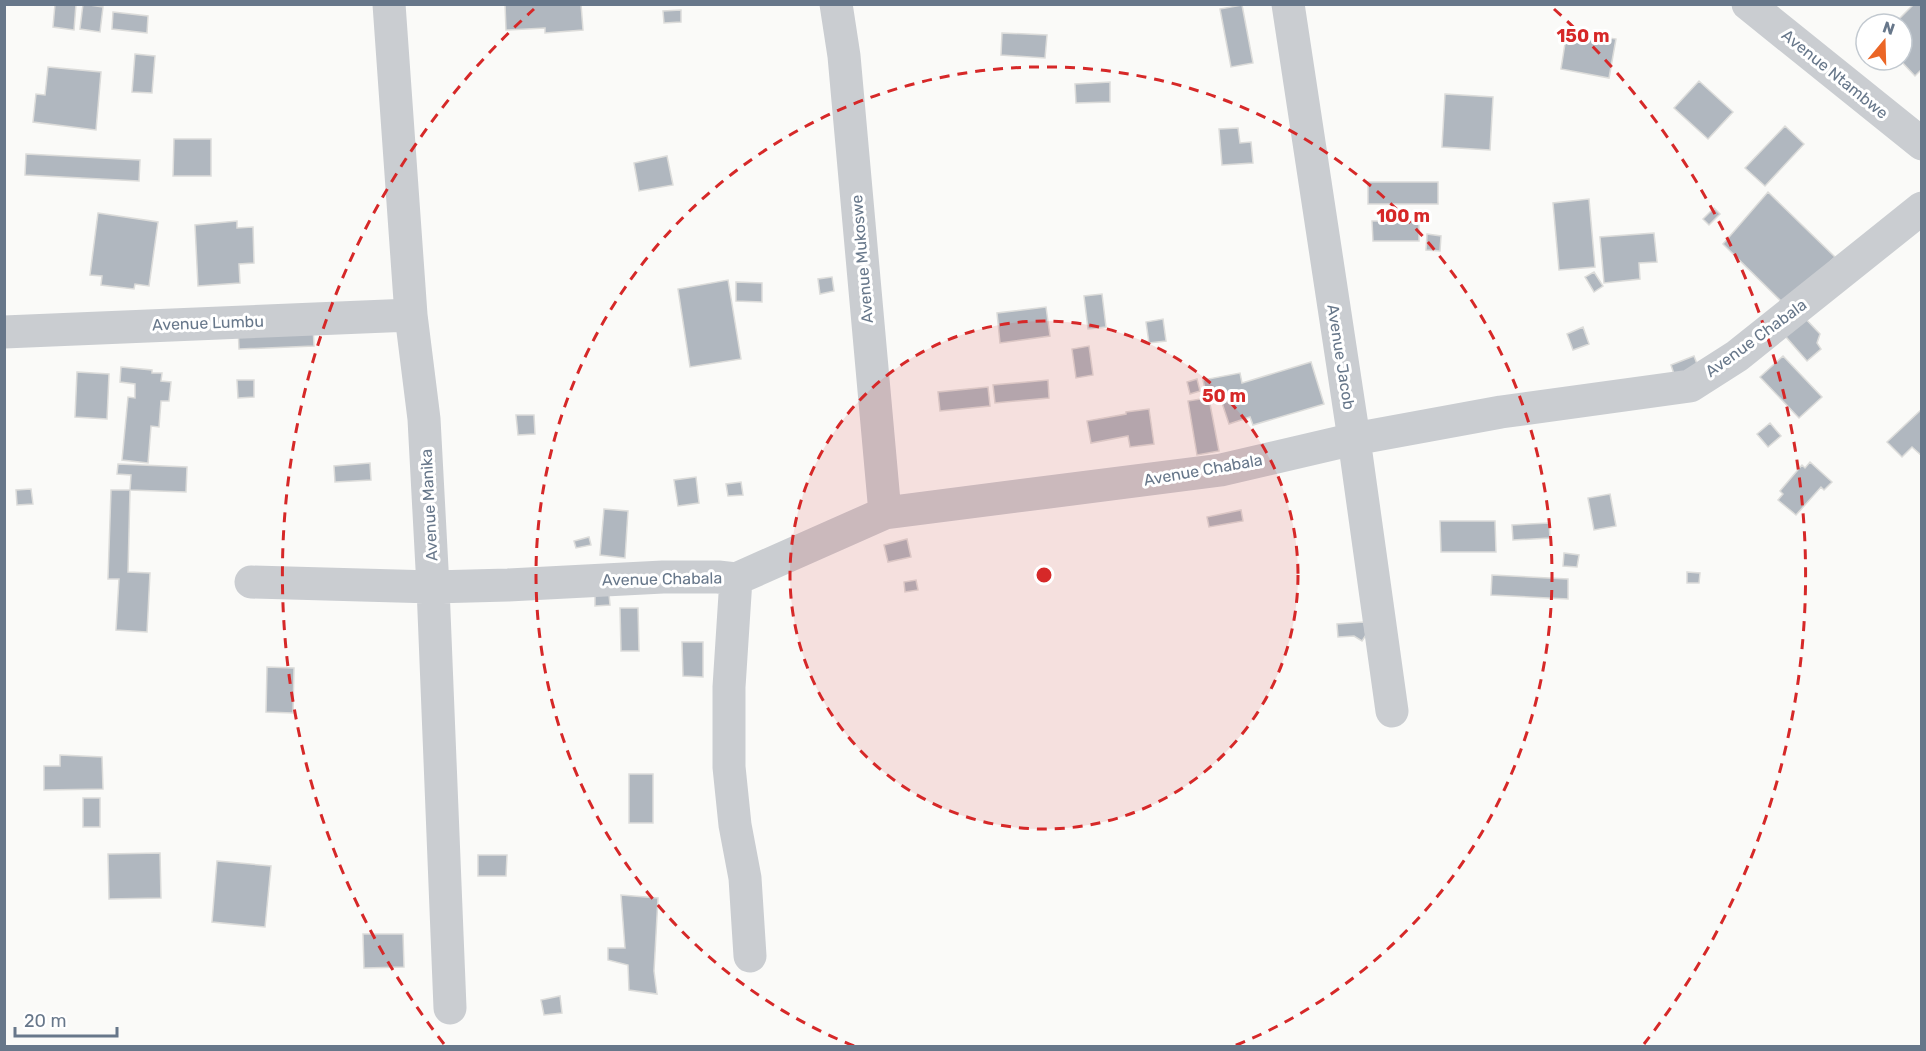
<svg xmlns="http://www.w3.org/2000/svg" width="1926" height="1051" viewBox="0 0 1926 1051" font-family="Rubik,sans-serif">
  <rect width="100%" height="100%" fill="#fafaf8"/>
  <path fill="#b0b7bf" stroke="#dcdcda" stroke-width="1.5" d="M55,4H76L74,30L53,27Z
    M83,4L103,7L100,32L80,29Z
    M505,4H581L583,30L545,33V28L506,30Z
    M1914,4H1922V69L1915,76L1900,60H1902V24H1894Z
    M1242,5L1253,63L1231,67L1220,9Z
    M681,10V22L664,23L663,11Z
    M113,12L148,16L147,33L112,29Z
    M1567,31L1616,39L1609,78L1561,69Z
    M1002,33L1047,35L1045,58L1001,55Z
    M135,54L155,56L152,93L132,92Z
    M48,67L101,72L96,130L33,122L36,94L45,95Z
    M1699,81L1733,112L1708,139L1674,108Z
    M1110,82V102L1076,103L1075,84Z
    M1445,94L1493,97L1490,150L1442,147Z
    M1785,126L1804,144L1765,186L1745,168Z
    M1238,128L1240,143L1251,142L1253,163L1222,165L1219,129Z
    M174,139H211V176H173Z
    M26,154L140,160L139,181L25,175Z
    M667,156L673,185L639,191L634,163Z
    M1368,182H1438V204H1368Z
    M1768,192L1835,257L1786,306L1723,244Z
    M1589,199L1595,267L1559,270L1553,203Z
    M1714,208L1720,214L1709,225L1703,219Z
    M98,213L158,222L149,286L135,284L134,289L101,285L102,276L90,275Z
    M237,221V228L253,227L254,263L239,264L240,283L198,286L195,225Z
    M1372,221H1419V241H1373Z
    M1654,233L1657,262L1639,263L1640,279L1604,283L1600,237Z
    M1427,234L1441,236L1440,251L1426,250Z
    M1594,272L1603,286L1594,292L1585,277Z
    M832,277L834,291L820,294L818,279Z
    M728,280L741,359L690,367L678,289Z
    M736,282L762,283V302L736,301Z
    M1102,294L1106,327L1088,329L1084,296Z
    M1046,307L1050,336L1000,343L997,313Z
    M1800,313L1820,334L1817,343L1821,349L1807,361L1780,330Z
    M1163,319L1166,341L1149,343L1146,322Z
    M313,324L314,346L239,349L238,327Z
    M1583,327L1589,344L1573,350L1567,334Z
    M1089,346L1093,375L1076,378L1072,349Z
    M1694,356L1700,372L1676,380L1671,365Z
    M1783,356L1822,397L1799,418L1760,377Z
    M1311,362L1324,404L1253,425L1250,417L1229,424L1222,403L1244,397L1243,392L1209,399L1219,451L1197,455L1188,401L1207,398L1203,380L1240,373L1242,383Z
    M121,367L152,370V373H162L161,381L171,382L169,401H161L159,427L151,426L148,463L122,460L128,397L135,398V384L120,382Z
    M77,372L109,374L107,419L75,417Z
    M1197,379L1200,391L1190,394L1187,382Z
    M237,380H254V397L238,398Z
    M1048,380L1049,398L995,403L993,385Z
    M988,387L990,406L940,411L938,392Z
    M1149,409L1154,444L1130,447L1128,436L1091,443L1087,421L1126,414V412Z
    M1922,409V456L1912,447L1902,457L1887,442Z
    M516,415H534L535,434L518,435Z
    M1770,423L1781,436L1768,447L1757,434Z
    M1810,462L1832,482L1824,490L1821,487L1796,515L1778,500L1783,494L1780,491L1802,465L1805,468Z
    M370,463L371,480L335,482L334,466Z
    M118,464L187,467L186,492L130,490L131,475L117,474Z
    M696,477L699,503L678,506L674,480Z
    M741,482L743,495L728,496L726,484Z
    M31,489L33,504L17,505L16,490Z
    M111,490H130L128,572L150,573L147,632L116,630L119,579H108Z
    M1610,494L1616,526L1594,530L1588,498Z
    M604,509L628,511L625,558L600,555Z
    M1241,510L1243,521L1209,527L1207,517Z
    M1440,521H1495L1496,552H1441Z
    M1549,523L1550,538L1513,540L1512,525Z
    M589,537L591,545L576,548L574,541Z
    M907,539L911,557L888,562L884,545Z
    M1564,553L1579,555L1577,567L1563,566Z
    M1687,572L1700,573L1699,583H1687Z
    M1492,575L1568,579V599L1491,595Z
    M916,580L918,590L905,592L904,582Z
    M595,594H609L610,605L595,606Z
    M620,608H638L639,651H621Z
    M1364,622L1366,635L1362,641L1354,636L1338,637L1337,624Z
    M682,642H703V677L683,676Z
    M267,667L294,668L293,713L266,712Z
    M60,755L102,757L103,789L44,790V766H60Z
    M629,774H653V823H629Z
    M83,798H100V827H83Z
    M160,853L161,898L109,899L108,854Z
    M478,855H507L506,876H478Z
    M217,861L271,866L265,927L212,922Z
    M621,895L658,898L654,971L657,994L629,990L628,965L608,960V948H625Z
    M363,934H403L404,967L364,968Z
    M560,996L562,1013L544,1015L541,1000Z"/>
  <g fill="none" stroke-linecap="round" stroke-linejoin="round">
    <path stroke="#cacdd1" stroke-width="33" d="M389,4L411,315L424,419L433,587L450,1008
      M836,4L844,56L885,513
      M1288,4L1354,439L1392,711
      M1748,4L1922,144
      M4,332L411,315
      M736,579L729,687V767L735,825L745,878L750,956
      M251,582L433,587L508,585L663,577H718L736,579L885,513L1221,470L1354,439L1501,412L1690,386L1737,356L1922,208"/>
  </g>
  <circle cx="1044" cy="575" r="254" fill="#d62828" fill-opacity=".12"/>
  <g fill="none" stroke="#d62828" stroke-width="3" stroke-dasharray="10 8">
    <circle cx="1044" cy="575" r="254"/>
    <path d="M854 1046A508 508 0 1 1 1234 1046"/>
    <path d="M444 1044A762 762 0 0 1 534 9M1554 9A762 762 0 0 1 1644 1044"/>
  </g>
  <g text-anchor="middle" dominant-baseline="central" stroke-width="6" stroke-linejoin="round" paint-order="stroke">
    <g font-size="16" fill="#67778a" stroke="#fff">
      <text transform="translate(1835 74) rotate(39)">Avenue Ntambwe</text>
      <text transform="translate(862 259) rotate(-95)">Avenue Mukoswe</text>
      <text transform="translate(208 323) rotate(-2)">Avenue Lumbu</text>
      <text transform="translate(1756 338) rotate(-36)">Avenue Chabala</text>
      <text transform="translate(1341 357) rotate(81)">Avenue Jacob</text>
      <text transform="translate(1203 470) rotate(-10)">Avenue Chabala</text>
      <text transform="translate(429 505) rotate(-93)">Avenue Manika</text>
      <text transform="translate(662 579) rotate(-1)">Avenue Chabala</text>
    </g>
  </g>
  <circle cx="1044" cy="575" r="9" fill="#d62828" stroke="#fff" stroke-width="3"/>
  <g font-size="18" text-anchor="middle" font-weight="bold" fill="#d62828" stroke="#fff" stroke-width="6" stroke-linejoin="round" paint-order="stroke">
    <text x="1583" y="42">150 m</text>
    <text x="1403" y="222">100 m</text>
    <text x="1224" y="402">50 m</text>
  </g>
  <rect width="1926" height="1051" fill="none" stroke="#67778a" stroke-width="12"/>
  <g transform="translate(1884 42) rotate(19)"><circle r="28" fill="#ffffff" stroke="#c2c9d0" stroke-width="1.5"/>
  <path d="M0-4.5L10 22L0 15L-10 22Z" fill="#eb6626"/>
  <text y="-9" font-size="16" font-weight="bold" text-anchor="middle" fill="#67778a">N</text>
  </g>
  <path d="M15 1027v9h102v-9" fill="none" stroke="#67778a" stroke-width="3"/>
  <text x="24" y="1027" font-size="18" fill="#67778a" stroke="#ffffff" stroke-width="4.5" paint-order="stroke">20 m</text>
</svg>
